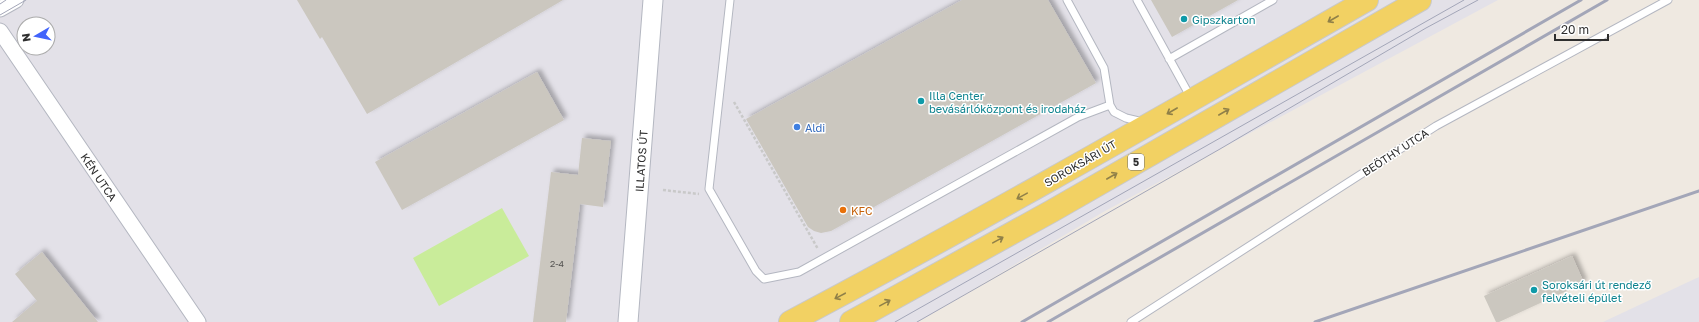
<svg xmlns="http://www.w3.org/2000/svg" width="1699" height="322" viewBox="0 0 1699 322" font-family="'Golos Text',sans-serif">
  <defs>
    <filter id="shadow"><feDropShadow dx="3.5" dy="-3.5" stdDeviation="2" flood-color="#0004"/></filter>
  </defs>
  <rect width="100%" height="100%" fill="#efe9e1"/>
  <path fill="#e3e1e8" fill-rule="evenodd" d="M0,0H1498L1105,211L918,322H0ZM24,24H48V48H24Z
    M1699,277V322H1603L1686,283Z"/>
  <path fill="#c9ec9a" d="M502,208L529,256L439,306L413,258Z"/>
  <path fill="#cbc7bf" filter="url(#shadow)" d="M297,0H563L367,114L322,37L320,39Z
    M962,0H1048L1096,83L831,231L821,233L814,231L808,227L746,119Z
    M1151,0H1238L1172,37Z
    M537,72L564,120L402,210L375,162Z
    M582,138L611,141L603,207L580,204L566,322H533L551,172L578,175Z
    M42,252L98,322H12L37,301L15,274Z
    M1572,256L1584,283L1499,322H1496L1484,296Z"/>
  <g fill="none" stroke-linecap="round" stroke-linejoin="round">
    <defs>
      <path id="service" d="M730,0L709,189L756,271L764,279L799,272L1078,117L1110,105
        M1067,0L1104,68L1110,105L1114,112L1126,118L1143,122
        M1137,0L1191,98
        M1169,59L1273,0
        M1131,322L1436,126L1668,0"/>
      <path id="minor" d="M0,9L16,0
        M0,31L198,322"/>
      <path id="tertiary" d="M628,322L653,0"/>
      <path id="primary" d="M790,322C985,219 1176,109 1367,0
        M851,322L1052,211L1420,0"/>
    </defs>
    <use href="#service" stroke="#b4b7c1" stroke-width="9"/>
    <use href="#minor" stroke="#b4b7c1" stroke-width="17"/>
    <use href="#tertiary" stroke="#b4b7c1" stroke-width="21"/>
    <use href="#primary" stroke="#c9c9c9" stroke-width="24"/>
    <path stroke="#c9c9c9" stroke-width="2.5" stroke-dasharray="3 2" stroke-linecap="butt" d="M734,102L818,249
      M663,190L699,194"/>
    <use href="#service" stroke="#fff" stroke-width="7"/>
    <use href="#minor" stroke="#fff" stroke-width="15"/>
    <use href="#tertiary" stroke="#fff" stroke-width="19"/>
    <use href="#primary" stroke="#f2d163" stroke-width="22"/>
    <path stroke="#a3a6b8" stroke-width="1" d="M0,4L6,0
      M0,15L26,0
      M895,322L1464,0
      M917,322L1220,149L1426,28L1478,0"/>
    <path stroke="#a3a6b8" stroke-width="3" d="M1022,322L1581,0
      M1048,322L1607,0
      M1315,322L1699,191"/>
  </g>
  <defs><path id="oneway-shaft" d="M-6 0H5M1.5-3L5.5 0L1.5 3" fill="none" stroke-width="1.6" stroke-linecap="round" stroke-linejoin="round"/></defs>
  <g stroke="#908048">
    <use href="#oneway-shaft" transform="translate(1333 19) rotate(150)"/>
    <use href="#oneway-shaft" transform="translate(1172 111) rotate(150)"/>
    <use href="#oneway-shaft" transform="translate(1224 112) rotate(-30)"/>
    <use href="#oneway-shaft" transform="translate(1112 176) rotate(-30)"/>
    <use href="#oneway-shaft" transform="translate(1022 196) rotate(151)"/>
    <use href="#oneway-shaft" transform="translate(998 240) rotate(-29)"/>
    <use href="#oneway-shaft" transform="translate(840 296) rotate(152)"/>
    <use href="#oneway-shaft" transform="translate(885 303) rotate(-29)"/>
  </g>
  <g fill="#0f9aa8" stroke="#fff" stroke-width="1.5">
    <circle cx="1184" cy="19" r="4"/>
    <circle cx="921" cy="101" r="4"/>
    <circle cx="1534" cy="290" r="4"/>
  </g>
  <circle fill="#3f7fe0" stroke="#fff" stroke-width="1.5" cx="797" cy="127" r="4"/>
  <circle fill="#e8710a" stroke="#fff" stroke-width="1.5" cx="843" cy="210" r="4"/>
  <g text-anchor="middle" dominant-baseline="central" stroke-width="3" stroke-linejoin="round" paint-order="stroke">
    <g font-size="9" fill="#555452">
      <text x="557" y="263">2-4</text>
    </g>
    <rect fill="#fff" stroke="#6d6d6d" stroke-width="1" x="1128" y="154" width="16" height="16" rx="3"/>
    <g font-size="10" font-weight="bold" fill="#2e2e2e">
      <text x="1136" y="162">5</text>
    </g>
    <g font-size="11" fill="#0d838f" stroke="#fff" text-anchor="start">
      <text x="1192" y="19">Gipszkarton</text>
      <text x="929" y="95">Illa Center<tspan x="929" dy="13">bevásárlóközpont és irodaház</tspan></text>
      <text x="1542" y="284">Soroksári út rendező<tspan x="1542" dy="13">felvételi épület</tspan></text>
    </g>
    <g font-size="11" fill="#366cbe" stroke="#fff" text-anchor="start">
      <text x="805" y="127">Aldi</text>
    </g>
    <g font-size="11" fill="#2e2e2e" stroke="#fff">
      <text transform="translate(1395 152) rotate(-33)">BEÖTHY UTCA</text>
      <text transform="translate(641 161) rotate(-86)">ILLATOS ÚT</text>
      <text transform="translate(1080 163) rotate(-30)">SOROKSÁRI ÚT</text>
      <text transform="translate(99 177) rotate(56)">KÉN UTCA</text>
    </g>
    <g font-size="11" fill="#c56008" stroke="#fff" text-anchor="start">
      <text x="851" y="210">KFC</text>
    </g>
  </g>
  <g transform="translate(36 36) rotate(261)"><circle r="19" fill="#ffffff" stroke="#ababab"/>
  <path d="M0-3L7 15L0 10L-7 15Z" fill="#4264fb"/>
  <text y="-6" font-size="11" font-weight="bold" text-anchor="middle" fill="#2e2e2e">N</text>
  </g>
  <path d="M1555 34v6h53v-6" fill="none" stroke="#2e2e2e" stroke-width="2"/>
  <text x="1561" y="34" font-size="12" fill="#2e2e2e" stroke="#ffffff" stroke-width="3" paint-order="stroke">20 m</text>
</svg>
